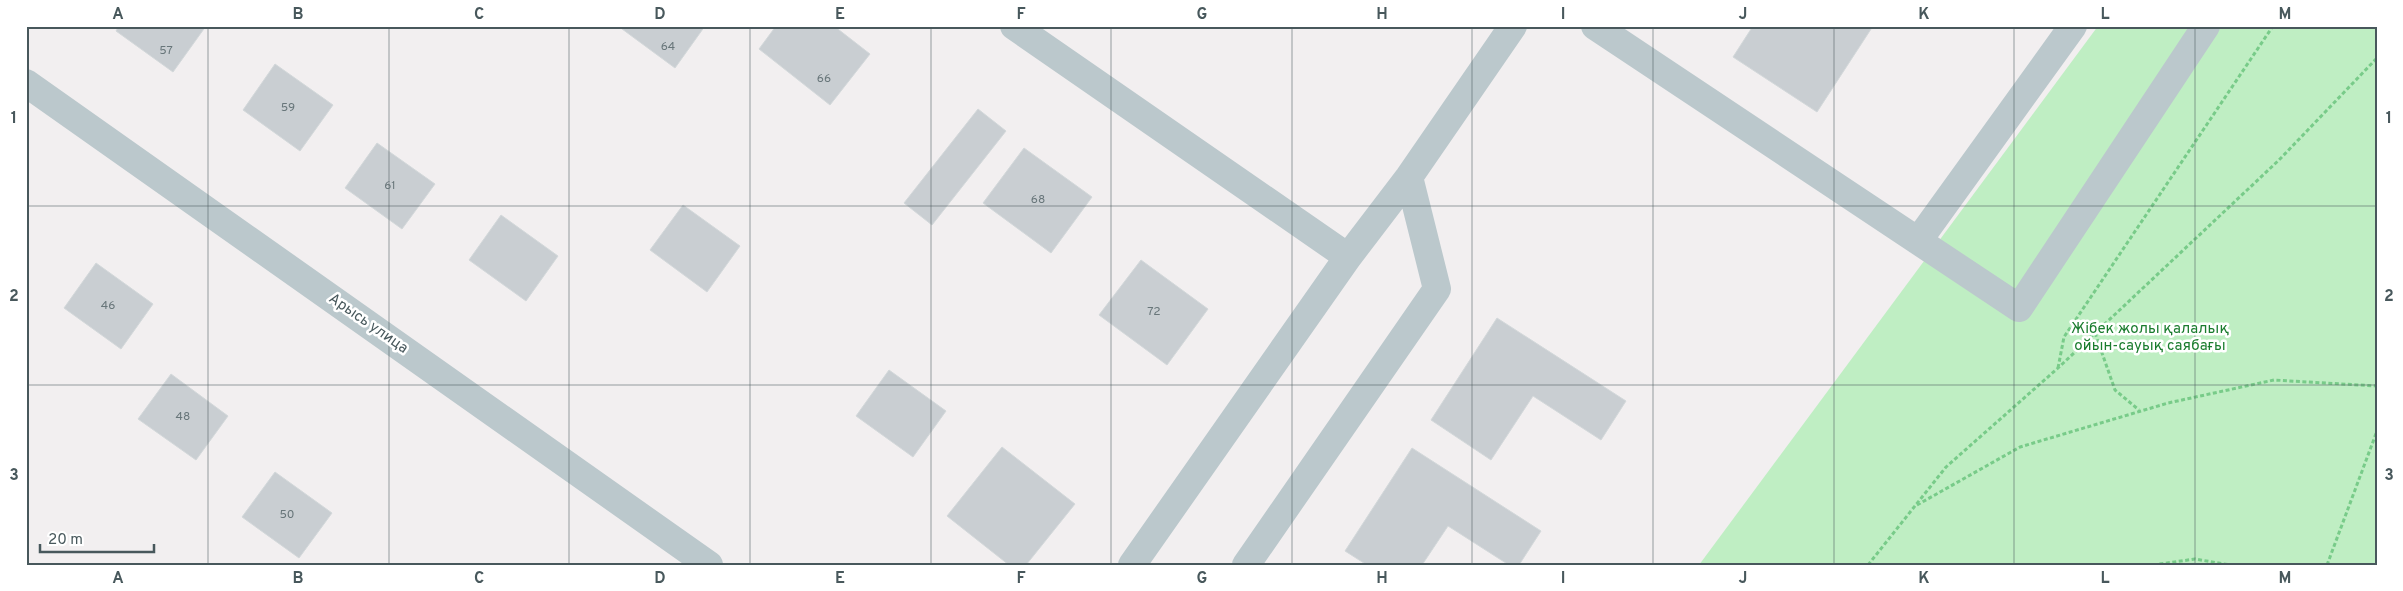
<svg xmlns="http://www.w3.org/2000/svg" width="2403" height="591" viewBox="0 0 2403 591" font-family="Overpass,sans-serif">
  <rect width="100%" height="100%" fill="#f2eff0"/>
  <path fill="#bfeec3" d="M2098,26H2377V565H1699Z"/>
  <path fill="#c9ced2" stroke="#d3d8da" d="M119,26H206L173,72L116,31Z
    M618,26H705L675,68Z
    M776,26H834L870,54L830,105L759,49Z
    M1753,26H1873L1817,112L1733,57Z
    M275,64L333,105L300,151L243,110Z
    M978,109L1006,131L932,225L904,203Z
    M377,143L435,184L402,229L345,188Z
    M1024,148L1092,197L1051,253L983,203Z
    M683,205L740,246L707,292L650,250Z
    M501,215L558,256L526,301L469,260Z
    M1141,260L1208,309L1167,365L1099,315Z
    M96,263L153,304L121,349L64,308Z
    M1497,318L1626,401L1601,440L1533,396L1491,460L1431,420Z
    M889,370L946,411L913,457L856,416Z
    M171,374L228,416L196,460L138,419Z
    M1002,447L1075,504L1026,565H1009L947,516Z
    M1412,448L1541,531L1519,565H1509L1448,526L1422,565H1367L1345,551Z
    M275,472L332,513L299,558L242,517Z"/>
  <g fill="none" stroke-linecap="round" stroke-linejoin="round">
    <path stroke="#78cb89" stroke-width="3" stroke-dasharray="4 2.5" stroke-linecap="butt" d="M2095,333L2115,390L2139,410
      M2058,368L2064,337L2273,26
      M1917,505L2020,447L2168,403L2274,380L2377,386
      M1868,565L1946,467L2058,368L2279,160L2377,58
      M2153,565L2195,559L2230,565
      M2327,565L2377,431"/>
    <path stroke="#bbc8cc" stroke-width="28" d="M1014,26L1348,257
      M1595,26L2019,308L2206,26
      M26,83L709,565
      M1918,241L2073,26
      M1132,565L1348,257L1409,177L1513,26
      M1246,565L1437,289L1409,177"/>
  </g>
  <path fill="none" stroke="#48585c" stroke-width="1" stroke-opacity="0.55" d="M208,26V565M389,26V565M569,26V565M750,26V565M931,26V565M1111,26V565M1292,26V565M1472,26V565M1653,26V565M1834,26V565M2014,26V565M2195,26V565M26,206H2377M26,385H2377"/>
  <g text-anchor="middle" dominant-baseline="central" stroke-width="5" stroke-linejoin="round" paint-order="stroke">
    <g font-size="12" fill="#68767a">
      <text x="668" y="47">64</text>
      <text x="166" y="51">57</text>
      <text x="824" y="79">66</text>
      <text x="288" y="108">59</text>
      <text x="390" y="186">61</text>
      <text x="1038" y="200">68</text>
      <text x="108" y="306">46</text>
      <text x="1154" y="312">72</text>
      <text x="183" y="417">48</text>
      <text x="287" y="515">50</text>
    </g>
    <g font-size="15" fill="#48585c" stroke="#fff">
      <text transform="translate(368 324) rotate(35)">Арысь улица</text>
    </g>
    <g font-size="15" fill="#1a7c2e" stroke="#fff">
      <text x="2150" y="329">Жібек жолы қалалық<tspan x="2150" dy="17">ойын-сауық саябағы</tspan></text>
    </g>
  </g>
  <rect width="2403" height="591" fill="none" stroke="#ffffff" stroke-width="55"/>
  <path d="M40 544v8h114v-8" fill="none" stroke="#48585c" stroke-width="2.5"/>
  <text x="48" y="544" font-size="15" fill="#48585c" stroke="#ffffff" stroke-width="4" paint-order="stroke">20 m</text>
  <rect x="28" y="28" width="2348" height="536" fill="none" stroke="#48585c" stroke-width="2"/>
  <g font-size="16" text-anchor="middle" font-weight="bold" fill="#48585c">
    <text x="118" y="19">A</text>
    <text x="298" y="19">B</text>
    <text x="479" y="19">C</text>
    <text x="660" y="19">D</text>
    <text x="840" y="19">E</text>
    <text x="1021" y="19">F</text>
    <text x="1202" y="19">G</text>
    <text x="1382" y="19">H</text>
    <text x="1563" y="19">I</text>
    <text x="1743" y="19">J</text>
    <text x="1924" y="19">K</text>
    <text x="2105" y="19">L</text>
    <text x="2285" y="19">M</text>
    <text x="14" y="123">1</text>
    <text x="2389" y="123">1</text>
    <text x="14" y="301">2</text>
    <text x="2389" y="301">2</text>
    <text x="14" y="480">3</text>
    <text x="2389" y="480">3</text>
    <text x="118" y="583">A</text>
    <text x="298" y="583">B</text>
    <text x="479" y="583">C</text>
    <text x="660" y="583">D</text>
    <text x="840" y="583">E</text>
    <text x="1021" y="583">F</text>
    <text x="1202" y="583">G</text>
    <text x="1382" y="583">H</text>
    <text x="1563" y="583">I</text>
    <text x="1743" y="583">J</text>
    <text x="1924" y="583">K</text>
    <text x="2105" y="583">L</text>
    <text x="2285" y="583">M</text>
  </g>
</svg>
